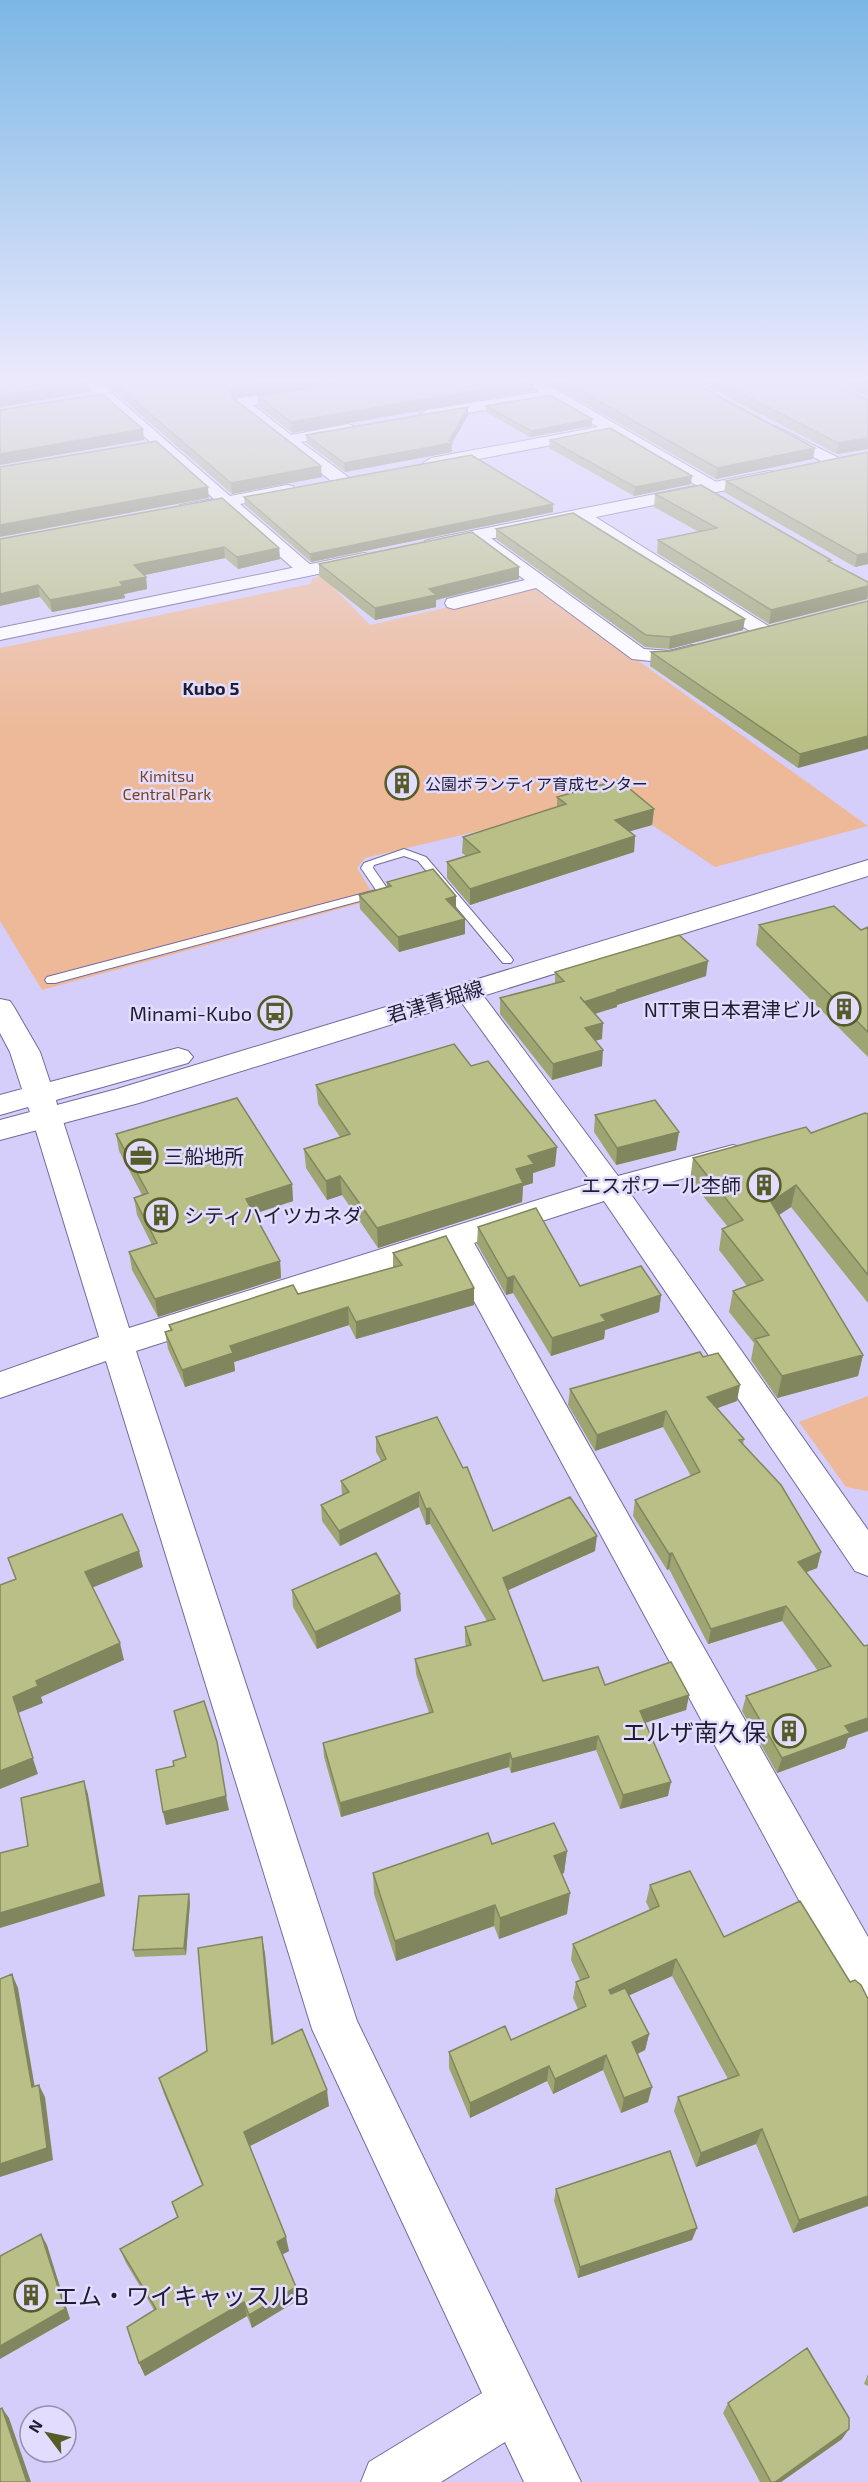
<svg xmlns="http://www.w3.org/2000/svg" width="868" height="2482" viewBox="0 0 868 2482" font-family="'Exo 2','Noto Sans JP',sans-serif">
  <rect width="100%" height="100%" fill="#d5cefa"/>
  <path fill="#edb999" d="M322,576L370,625L536,587L868,826L715,867L613,799L365,858L357,868L376,899L42,990L0,921V648L310,584L313,578Z
    M868,1396V1491H867L846,1487L799,1422Z"/>
  <g fill="none" stroke-linecap="round" stroke-linejoin="round">
    <defs>
      <path id="lane" d="M404,849L426,857L511,957L513,960L511,963H503L418,861L404,856L374,865L373,868L389,891L382,895L55,983H47L45,980L47,977L376,890L361,868L364,863Z"/>
      <path id="street" d="M83,382H99L230,496L287,485L293,486L295,490L293,494L240,504L313,567L316,571L313,575H301L223,507L186,514L180,513L177,509L180,505L214,499Z
        M340,382H375L368,386L253,405L291,435L348,424L353,426L356,429L353,432L301,442L347,476L349,480L347,484H335L232,403L240,398Z
        M543,382L718,483L720,487L712,492L706,491L610,434L431,468L425,466L423,463L431,458L598,427L550,399L427,420L419,415L427,410L539,392L527,383Z
        M775,426L841,459L843,462L835,467L829,465L769,434L767,431L769,428Z
        M580,510L586,511L773,629L776,633L773,637H759L574,519L571,515L574,511Z
        M486,538L492,539L644,649L669,651L692,645L699,647L702,651L699,655L669,663L632,659L536,588L454,609L447,607L445,603L447,599L525,580L480,547L477,543L480,539Z
        M467,984L476,986L618,1176L733,1145L744,1148L748,1155L744,1162L630,1193L868,1530V1576L855,1571L604,1201L474,1243L868,1937V2005L852,1998L447,1251L136,1351L357,2021L581,2482H524L505,2442L441,2482H361L369,2462L482,2393L312,2029L106,1361L0,1398V1372L99,1337L32,1118L37,1111L47,1109L57,1111L62,1118L129,1328L592,1183L454,992L458,986Z"/>
      <path id="secondary" d="M769,471L775,472L778,476L775,480L432,551L425,549L423,545L425,541L432,539Z
        M364,553L371,555L373,559L371,563L0,640V628Z
        M868,860V876L139,1103L0,1140V1120L30,1112L28,1107L0,1115V1095L22,1089L10,1052L0,1033V999L10,1001L14,1007L40,1052L50,1082L178,1048L188,1051L193,1057L188,1063L56,1100L57,1105L117,1089Z"/>
    </defs>
    <use href="#lane" stroke="#746a9c" stroke-width="2"/>
    <use href="#street" stroke="#746a9c" stroke-width="2"/>
    <use href="#secondary" stroke="#746a9c" stroke-width="2"/>
    <use href="#lane" fill="#fff" fill-rule="evenodd"/>
    <use href="#street" fill="#fff" fill-rule="evenodd"/>
    <use href="#secondary" fill="#fff" fill-rule="evenodd"/>
  </g>
  <path fill="#9fa473" d="M103,382H326L234,398L322,477L232,494Z
    M343,382H534L533,391L292,433L258,406V396Z
    M547,382H692L813,459L716,479Z
    M699,382H830L868,400V449L837,454Z
    M837,382H868V397Z
    M486,406L592,426L530,437L486,412Z
    M468,415L452,443V452L345,472L307,443L306,435Z
    M550,440L691,484L634,496L549,448Z
    M868,452V564L855,567L724,492L726,481Z
    M655,494L831,563L868,582V599L769,624L657,553L658,540L699,532L654,507Z
    M244,497L553,512L311,562L245,505Z
    M496,529L743,630L669,649L645,647L496,539Z
    M0,539L279,548L280,559L238,569L225,558L144,575L146,577L147,589L124,594L125,598L52,612L40,597Z
    M319,564L519,579L436,600V607L375,620L319,576Z
    M868,601L798,768L650,666L651,652L671,651Z
    M557,797L654,809L652,825L629,831L635,836L634,852L470,905L447,878V862L466,856L462,853L463,837L557,807Z
    M387,882L456,896V909L465,934L399,952L360,909L359,895L387,887Z
    M759,925L861,930L868,927V1057L756,945Z
    M555,972L706,976L617,1005V1007L595,1014L602,1039L595,1040L602,1066L552,1080L500,1014V998L555,983Z
    M471,1066L555,1166L533,1173V1183L523,1186L522,1202L378,1248L342,1195L327,1200L306,1168L304,1149L340,1137L318,1104L316,1085Z
    M868,1114V1303L791,1207L779,1215L863,1355L858,1376L777,1398L751,1360L754,1343L729,1312L733,1291L747,1286L719,1250L722,1229L728,1227L690,1180L693,1158L811,1133Z
    M595,1115L676,1150L616,1165L594,1132Z
    M116,1134L292,1184L293,1201L254,1214L280,1261L281,1278L158,1317L132,1270L129,1252L152,1245L137,1215L134,1198L142,1195L119,1151Z
    M478,1227L580,1286L661,1295L659,1312L605,1330L604,1339L551,1356L513,1293L506,1295L477,1244Z
    M393,1253L474,1288V1305L356,1339L349,1325L234,1362L235,1371L185,1387L168,1349L165,1332L170,1330L169,1325L298,1294L393,1268Z
    M703,1357L737,1401L717,1408L744,1439L743,1445L821,1552L817,1568L806,1572L864,1646L868,1645V1731L848,1738L845,1748L777,1773L742,1711L746,1696L818,1671L782,1621L708,1644L669,1569L667,1570L633,1516L635,1500L691,1476L663,1427L595,1451L568,1405L570,1389Z
    M376,1437L493,1531L595,1551L508,1590L543,1681L605,1685L689,1695L686,1710L645,1723L668,1796L620,1809L596,1750L511,1773L509,1767L341,1817L324,1757L323,1743L429,1713L416,1674L415,1659L466,1646L465,1641V1627L487,1621L430,1524L426,1525L419,1507L340,1546L322,1521L321,1505L342,1495L341,1481L381,1461L376,1452Z
    M292,1590L400,1594L401,1611L317,1649L293,1607Z
    M174,1711L229,1810L166,1825L163,1812L174,1766L186,1758Z
    M492,1844L567,1851L564,1873L562,1874L567,1914L499,1939L494,1926L396,1961L374,1894L373,1873Z
    M650,1885L724,1937L868,2206L793,2233L756,2144L696,2167L674,2111L678,2097L728,2079L672,1976L629,1995L649,2034L645,2050L637,2054L648,2102L621,2113L603,2070L553,2094L547,2081L470,2118L449,2068V2052L511,2040L578,2009L573,1998L576,1982L580,1980L571,1960L573,1944L650,1910L646,1902Z
    M190,1902L186,1955L135,1957L133,1950Z
    M262,1937L265,1954L274,2043L329,2106L250,2146L289,2251L282,2254L298,2300L252,2328L247,2316L145,2376L139,2363L154,2310L126,2263L120,2249L177,2217L172,2202L202,2185L164,2094L159,2078L207,2051Z
    M556,2189L692,2240L578,2278L554,2201Z
    M868,2374V2386L864,2384Z
    M728,2403L842,2439L781,2482H760L723,2413Z"/>
  <path fill="#82865e" d="M89,382L90,392L0,407V396Z
    M266,382H326L235,398L230,401V391L234,388Z
    M524,382H534L533,391L292,433L291,422Z
    M468,407V415L452,443V452L345,472L344,463L449,441Z
    M592,419V426L530,437L531,431Z
    M143,429L144,440L0,465V454Z
    M868,438V449L837,454L838,443Z
    M815,448L813,459L716,479L717,468Z
    M321,466L322,477L232,494L231,483Z
    M692,476L691,484L634,496L635,487Z
    M208,487L209,498L0,537V525Z
    M553,504V512L311,562L310,554Z
    M224,547L225,558L136,577L134,565Z
    M279,548L280,559L238,569L237,557Z
    M868,553V564L855,567L857,555Z
    M519,567V579L436,600V607L375,620V608L429,589Z
    M146,577L147,589L124,594L125,598L52,612L50,600L120,582Z
    M38,585L40,597L0,606V594Z
    M868,586L867,599L769,624L771,610Z
    M745,619L743,630L669,649L670,637Z
    M868,736V749L798,768L800,754Z
    M654,809L652,825L614,836L615,820Z
    M635,836L634,852L470,905V889Z
    M456,896V910L446,899Z
    M465,919V934L399,952L398,937Z
    M708,961L706,976L617,1005V1007L583,1017L584,1002L617,990Z
    M603,1023L602,1039L584,1044L585,1028Z
    M603,1050L602,1066L552,1080L553,1064Z
    M679,1132L676,1150L616,1165L617,1148Z
    M557,1147L555,1166L533,1173V1183L523,1186L522,1202L378,1248L377,1228L516,1169L528,1156Z
    M340,1176L342,1195L327,1200L326,1181Z
    M292,1184L293,1201L247,1216L246,1199Z
    M796,1185L791,1207L767,1223L771,1202Z
    M280,1261L281,1278L158,1317L155,1299Z
    M514,1276L513,1293L506,1295L507,1278Z
    M474,1288V1305L356,1339V1322Z
    M661,1295L659,1312L605,1330L604,1339L551,1356L552,1338L601,1315Z
    M348,1307L349,1325L234,1362L235,1371L185,1387L182,1370L230,1346Z
    M863,1355L858,1376L777,1398L782,1376Z
    M740,1385L737,1401L704,1413L707,1397Z
    M666,1411L663,1427L595,1451L597,1435Z
    M419,1492V1507L340,1546L339,1531Z
    M430,1508V1524L426,1525V1509Z
    M597,1536L595,1551L502,1593L503,1578Z
    M139,1551L143,1567L89,1589L85,1572Z
    M821,1552L817,1568L794,1577L798,1562Z
    M672,1553L669,1569L667,1570L669,1554Z
    M400,1594L401,1611L317,1649L315,1632Z
    M786,1606L782,1621L708,1644L711,1629Z
    M120,1643L124,1660L41,1697L43,1703L18,1713L38,1774L0,1789V1771L13,1697L36,1681Z
    M689,1695L686,1710L638,1725L640,1711Z
    M868,1718V1731L848,1738L845,1748L777,1773L782,1758L845,1726Z
    M598,1736L596,1750L511,1773L512,1759Z
    M510,1753L509,1767L341,1817L340,1803Z
    M84,1781L88,1794L105,1896L0,1928V1913Z
    M671,1782L668,1796L620,1809L623,1795Z
    M226,1796L229,1810L166,1825L163,1812Z
    M567,1851L564,1873L552,1878L554,1856Z
    M570,1893L567,1914L499,1939L500,1918Z
    M189,1894L190,1902L186,1955L184,1948Z
    M495,1905L494,1926L396,1961L395,1941Z
    M262,1937L265,1954L275,2061L272,2044Z
    M676,1959L672,1976L606,2006L609,1990Z
    M12,1974L18,1988L37,2100L32,2087Z
    M649,2034L645,2050L629,2058L632,2042Z
    M606,2055L603,2070L553,2094L555,2079Z
    M549,2066L547,2081L470,2118V2103Z
    M39,2085L45,2097L53,2160L0,2177V2164Z
    M652,2087L648,2102L621,2113L624,2098Z
    M327,2090L329,2106L248,2147L244,2132Z
    M762,2129L756,2144L696,2167L701,2153Z
    M868,2196V2206L793,2233L799,2220Z
    M697,2228L692,2240L578,2278L580,2267Z
    M41,2234L47,2245L70,2319L0,2359V2346Z
    M286,2237L289,2251L280,2256L277,2242Z
    M296,2287L298,2300L252,2328L249,2315Z
    M244,2302L247,2316L145,2376L139,2363Z
    M2,2408L9,2418L31,2482H27Z
    M849,2429L842,2439L781,2482H775Z"/>
  <path fill="#b9bf86" stroke="#82865e" stroke-width="1.5" d="M0,382H89L0,396Z
    M113,382H266L234,388L230,391L233,398L321,466L231,483Z
    M343,382H524L291,422L258,396Z
    M565,382H692L815,448L717,468Z
    M719,382H830L868,400V438L838,443Z
    M861,382H868V386Z
    M102,394L143,429L0,454V410Z
    M550,395L592,419L531,431L486,406Z
    M468,407L449,441L452,443L344,463L306,435Z
    M610,428L692,476L635,487L550,440Z
    M156,441L208,487L0,525V467Z
    M868,452V553L857,555L726,481Z
    M471,455L553,504L310,554L244,497Z
    M701,485L831,560L828,561L868,582V586L771,610L658,540L717,528L655,494Z
    M222,498L279,548L237,557L224,547L134,565L146,577L120,582L123,586L50,600L38,585L0,594V539Z
    M573,513L745,619L670,637L646,635L496,529Z
    M472,532L519,567L429,589L436,595L375,608L319,564Z
    M868,601V736L800,754L651,652L671,651Z
    M619,780L654,809L615,820L635,836L470,889L447,862L480,852L463,837L566,804L557,797Z
    M433,869L456,896L446,899L465,919L398,937L359,895L391,886L387,882Z
    M834,906L861,930L868,927V1032L759,925Z
    M679,935L708,961L617,990L618,991L584,1002L580,997L603,1023L585,1028L603,1050L553,1064L500,998L564,981L555,972Z
    M454,1044L471,1066L488,1061L557,1147L528,1156L534,1164L516,1169L523,1183L377,1228L340,1176L326,1181L304,1149L350,1134L316,1085Z
    M237,1098L292,1184L246,1199L280,1261L155,1299L129,1252L157,1243L134,1198L148,1193L116,1134Z
    M655,1100L679,1132L617,1148L595,1115Z
    M865,1113L868,1114V1275L796,1185L771,1202L863,1355L782,1376L755,1339L769,1335L733,1291L763,1280L722,1229L743,1220L693,1158L806,1127L811,1133Z
    M536,1208L580,1286L641,1266L661,1295L601,1315L606,1321L552,1338L514,1276L507,1278L478,1227Z
    M446,1236L474,1288L356,1322L348,1307L230,1346L233,1353L182,1370L165,1332L172,1330L169,1325L293,1285L298,1294L402,1265L393,1253Z
    M700,1352L703,1357L718,1353L740,1385L707,1397L744,1439L739,1440L781,1485L821,1552L798,1562L864,1646L868,1645V1718L845,1726L850,1733L782,1758L746,1696L831,1666L786,1606L711,1629L672,1553L669,1554L635,1500L700,1472L666,1411L597,1435L570,1389Z
    M437,1417L463,1468L467,1467L493,1531L570,1497L597,1536L503,1578L543,1681L598,1667L605,1685L671,1662L689,1695L640,1711L671,1782L623,1795L598,1736L512,1759L510,1753L340,1803L323,1743L433,1712L415,1659L471,1645L465,1627L495,1619L430,1508L426,1509L419,1492L339,1531L321,1505L349,1492L341,1481L386,1459L376,1437Z
    M122,1514L139,1551L85,1572L120,1643L36,1681L38,1686L13,1697L33,1758L0,1771V1585L16,1579L8,1558Z
    M376,1553L400,1594L315,1632L292,1590Z
    M204,1701L217,1742L226,1796L163,1812L156,1770L174,1766L173,1761L186,1757L174,1711Z
    M84,1781L101,1883L0,1913V1853L28,1846L21,1798Z
    M554,1823L567,1851L554,1856L570,1893L500,1918L495,1905L395,1941L373,1873L488,1833L492,1844Z
    M690,1871L724,1937L800,1901L850,1982L855,1980L861,1985L868,1999V2196L799,2220L762,2129L701,2153L678,2097L739,2075L676,1959L609,1990L611,1994L625,1988L649,2034L632,2042L652,2087L624,2098L606,2055L555,2079L549,2066L470,2103L449,2052L505,2026L511,2040L586,2006L576,1982L589,1977L573,1944L659,1906L650,1885Z
    M189,1894L184,1948L133,1950L139,1896Z
    M262,1937L272,2044L302,2029L327,2090L244,2132L286,2237L277,2242L296,2287L249,2315L244,2302L139,2363L127,2327L156,2309L120,2249L178,2217L172,2202L203,2185L159,2078L207,2051L198,1948Z
    M12,1974L32,2087L39,2085L47,2148L0,2164V1979Z
    M670,2151L697,2228L580,2267L556,2189Z
    M41,2234L65,2309L0,2346V2256Z
    M807,2348L849,2418V2429L775,2482H771L728,2403Z
    M2,2408L27,2482H0V2409Z"/>
  <linearGradient id="sky" x2="0" y2="1"><stop stop-color="#7bb7e5"/><stop offset="0.52" stop-color="#ece9fd"/><stop offset="1" stop-color="#ece9fd" stop-opacity="0"/></linearGradient>
  <rect width="868" height="730" fill="url(#sky)"/>
  <defs>
    <symbol id="building-ring" viewBox="-11 -11 22 22"><circle r="9.5" fill="#e2dcfe" stroke="#575b28" stroke-width="1.5"/><path d="M-4-6H4V6H1V3H-1V6H-4ZM-2.5-4.3h1.7v1.8h-1.7ZM.8-4.3h1.7v1.8H.8ZM-2.5-1h1.7V.8h-1.7ZM.8-1h1.7V.8H.8Z" fill="#575b28"/></symbol>
    <symbol id="bus-ring" viewBox="-11 -11 22 22"><circle r="9.5" fill="#e2dcfe" stroke="#575b28" stroke-width="1.5"/><path d="M-5-6H5V4H4V6H2V4H-2V6H-4V4H-5ZM-3.5-4V0h7V-4ZM-3.5 1.2v1.5H-2V1.2ZM2 1.2v1.5H3.5V1.2Z" fill="#575b28"/></symbol>
    <symbol id="office-ring" viewBox="-11 -11 22 22"><circle r="9.5" fill="#e2dcfe" stroke="#575b28" stroke-width="1.5"/><path d="M-6-3h4V-5.5h4V-3h4V5H-6ZM-1-4.5V-3h2v-1.5ZM-6 0V1H6V0Z" fill="#575b28"/></symbol>
  </defs>
  <g fill-rule="evenodd">
    <use href="#building-ring" x="383" y="764" width="38" height="38"/>
    <use href="#building-ring" x="825" y="990" width="38" height="38"/>
    <use href="#bus-ring" x="256" y="994" width="38" height="38"/>
    <use href="#office-ring" x="122" y="1137" width="38" height="38"/>
    <use href="#building-ring" x="745" y="1166" width="38" height="38"/>
    <use href="#building-ring" x="142" y="1196" width="38" height="38"/>
    <use href="#building-ring" x="770" y="1712" width="38" height="38"/>
    <use href="#building-ring" x="12" y="2276" width="38" height="38"/>
  </g>
  <g text-anchor="middle" dominant-baseline="central" stroke-width="5" stroke-linejoin="round" paint-order="stroke">
    <g font-size="16" fill="#7d451d" stroke="#e2dcfe">
      <text x="167" y="775">Kimitsu<tspan x="167" dy="18">Central Park</tspan></text>
    </g>
    <g font-size="16" fill="#211d31" stroke="#e2dcfe" text-anchor="start">
      <text x="425" y="783">公園ボランティア育成センター</text>
    </g>
    <g font-size="18" font-weight="bold" fill="#211d31" stroke="#e2dcfe">
      <text x="211" y="688">Kubo 5</text>
    </g>
    <g font-size="20" fill="#211d31" stroke="#e2dcfe">
      <text transform="translate(435 1001) rotate(-17)">君津青堀線</text>
    </g>
    <g font-size="20" fill="#211d31" stroke="#e2dcfe" text-anchor="end">
      <text x="821" y="1009">NTT東日本君津ビル</text>
      <text x="252" y="1013">Minami-Kubo</text>
      <text x="164" y="1156" text-anchor="start">三船地所</text>
      <text x="741" y="1185">エスポワール杢師</text>
      <text x="184" y="1215" text-anchor="start">シティハイツカネダ</text>
    </g>
    <g font-size="24" fill="#211d31" stroke="#e2dcfe" text-anchor="end">
      <text x="766" y="1731">エルザ南久保</text>
      <text x="54" y="2295" text-anchor="start">エム・ワイキャッスルB</text>
    </g>
  </g>
  <g transform="translate(48 2434) rotate(302)"><circle r="28" fill="#e2dcfe" stroke="#9590ac" stroke-width="1.5"/>
  <path d="M0-4.5L10 22L0 15L-10 22Z" fill="#575b28"/>
  <text y="-9" font-size="16" font-weight="bold" text-anchor="middle" fill="#211d31">N</text>
  </g>
</svg>
